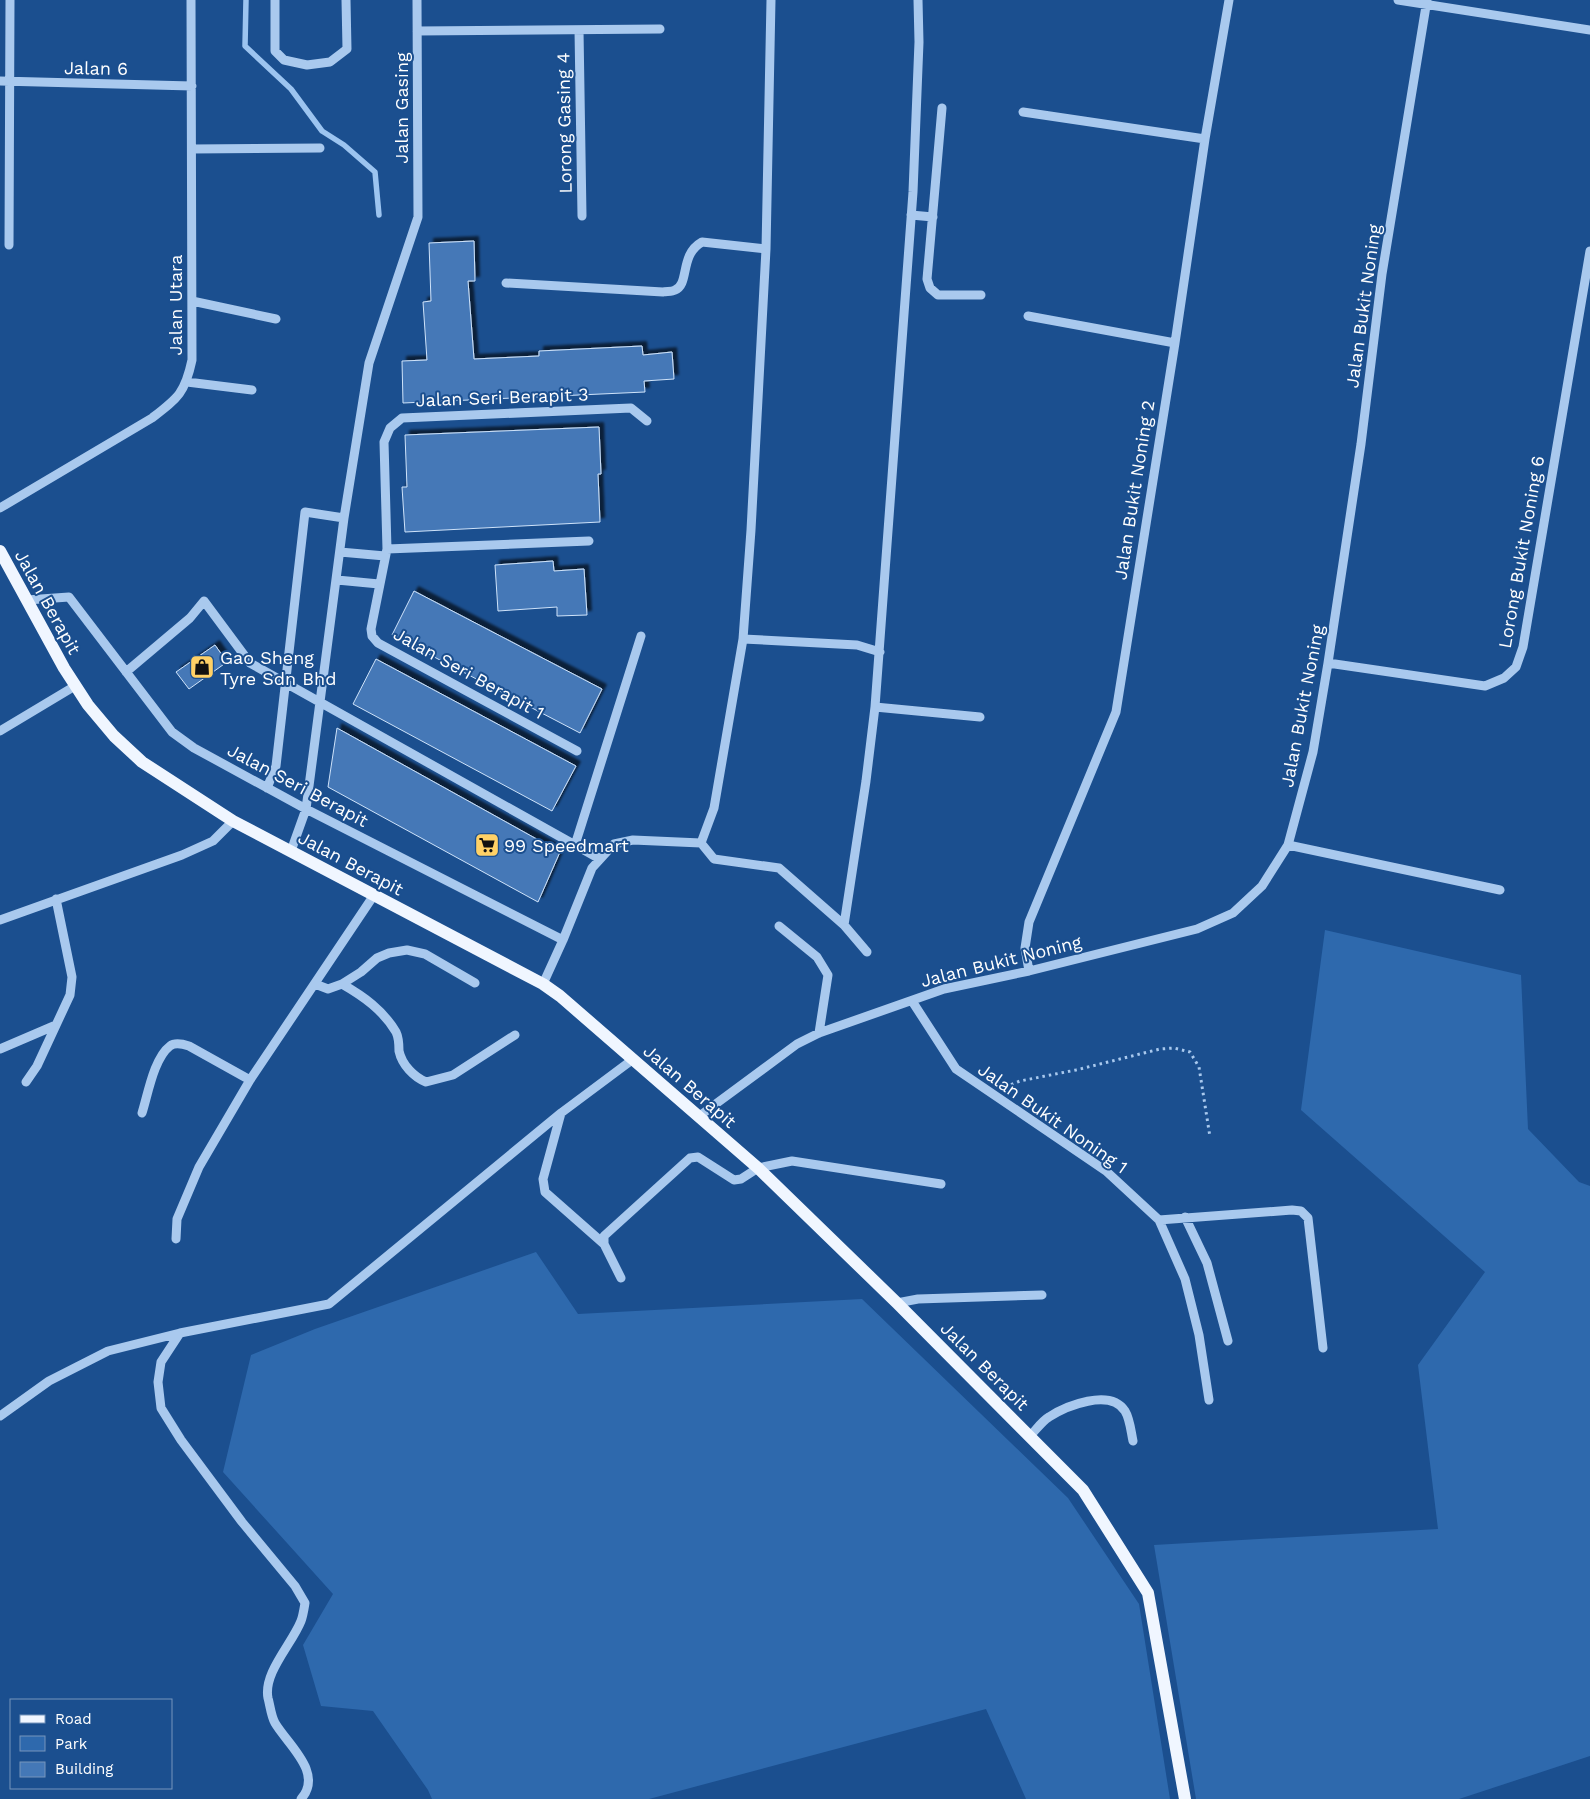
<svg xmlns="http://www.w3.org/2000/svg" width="1590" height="1799" viewBox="0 0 1590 1799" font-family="'Work Sans',sans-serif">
  <defs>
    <filter id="shadow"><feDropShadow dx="4.5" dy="-4.5" stdDeviation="1" flood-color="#0009"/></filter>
  </defs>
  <rect width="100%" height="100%" fill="#1b4f8f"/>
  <path fill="#2e69ad" d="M1325,930L1521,975L1528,1129L1579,1182L1590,1186V1756L1459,1799H1196L1154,1545L1438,1529L1418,1365L1485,1272L1301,1110Z
    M536,1252L578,1314L862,1299L1068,1498L1139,1604L1170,1799H1026L986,1709L649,1799H432L428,1790L373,1711L321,1706L303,1645L333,1594L223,1472L251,1355L315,1329Z"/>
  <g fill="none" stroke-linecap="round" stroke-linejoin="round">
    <path stroke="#9cc4f0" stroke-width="5.5" d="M246,0L245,46L291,89L322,131L344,145L375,172L379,215"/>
  </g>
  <path fill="#4478b7" stroke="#cfe3fa" filter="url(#shadow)" d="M474,241L475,281H468L474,359L539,356V351L642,346L643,355L672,352L674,379L644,381L645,392L403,403L402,361L427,360L423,302L431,301L429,243Z
    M599,427L601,474H598L600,522L405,532L402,487H407L405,435Z
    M553,561L554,571L584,569L587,615L557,616V607L498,611L495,565Z
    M414,591L602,689L580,733L392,635Z
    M215,645L227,662L189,689L176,672Z
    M376,659L576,766L552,811L353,704Z
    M337,728L560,852L538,902L328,787Z"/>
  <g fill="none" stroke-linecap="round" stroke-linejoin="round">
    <path stroke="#a9c9ee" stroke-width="3" stroke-dasharray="2.5 4" stroke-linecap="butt" d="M1005,1087L1020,1081L1076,1070L1160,1049L1174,1048L1190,1052L1199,1067L1210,1137"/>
    <path stroke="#a9c9ee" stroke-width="9" d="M275,0V51L284,60L307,65L330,62L347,49L346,0
      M1398,0L1590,30
      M579,30L582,216
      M417,31L660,29
      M0,81L192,86
      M942,108L927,279L930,288L938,295H981
      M1023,112L1205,139
      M192,149L320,148
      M911,215L933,217
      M9,245L10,0
      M506,283L663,292C666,291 672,292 675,290C690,284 679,255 702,242L766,249
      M192,301L276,319
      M1028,316L1175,343
      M187,382L252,390
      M0,508L152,418C178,398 185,393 192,360L191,0
      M387,549L589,541
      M340,552L385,556
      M337,580L379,584
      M27,600L69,597L172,732L194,748L306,809L563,940
      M743,639L857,645L880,652
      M1328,663L1485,686L1504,678L1516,667L1523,647L1590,251
      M126,672L190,618L204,601L250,663L600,859
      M875,707L980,717
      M0,731L75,686
      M577,751L378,643L372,636L371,629L387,549L384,442L390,428L402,418L631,408L647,421
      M267,788L276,766L305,512L344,518
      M701,843L714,859L779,868L844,925L867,952
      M575,845L641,636
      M1288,845L1500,890
      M291,851L306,809L344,518L369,363L418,217L417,0
      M0,920L182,855L213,841L233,821
      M844,925L866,781L875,707L913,192L919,42L918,0
      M779,926L817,957L828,975L819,1033
      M1029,971L1025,948L1029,922L1116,712L1175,343L1205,139L1229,0
      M315,984L328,989L342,984L361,972L377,958L389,953L407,950L425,954L475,983
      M342,984C363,996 383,1010 396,1032C399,1038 399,1045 399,1051C402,1065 414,1077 426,1082L453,1075L515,1035
      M543,984L563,940L592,868L614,844L633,840L701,843L714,808L743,639L751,530L766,249L771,0
      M912,1001L956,1069L1106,1171L1159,1220L1292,1210L1301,1211L1308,1218L1323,1348
      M0,1049L56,1025
      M26,1082L37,1066L70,995L72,977L56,899
      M142,1113C148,1094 154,1058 170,1046C175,1042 183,1044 189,1046L250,1080
      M561,1113L543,1179L545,1192L604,1244
      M698,1117L797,1044L819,1033L944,989L1029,971L1197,929L1233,913L1262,886L1288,845L1313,752L1328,663L1361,444L1382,274L1427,0
      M1185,1217L1207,1263L1228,1341
      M1159,1220L1185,1279L1199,1335L1209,1400
      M176,1239L177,1219L199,1167L250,1080L374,895
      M621,1278L604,1244V1236L690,1158L698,1157L734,1180L741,1179L758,1168L792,1161L941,1184
      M897,1303L918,1299L1042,1295
      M180,1333L161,1362L158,1382L161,1408L181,1440L242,1522L295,1586L305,1603C304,1609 303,1616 301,1621C292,1644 263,1673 268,1698C270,1705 271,1716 275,1723C288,1745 324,1773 301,1799
      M0,1416L49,1381L108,1351L180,1333L329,1304L561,1113L632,1060
      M1030,1436C1036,1430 1042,1421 1049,1417C1066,1406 1110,1388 1125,1411C1130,1419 1131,1432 1133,1441"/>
    <path stroke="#f0f6ff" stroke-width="12" d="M0,551L64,668L88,705L114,736L142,762L233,821L543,984L560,996L758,1168L897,1303L1083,1490L1148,1593L1185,1799"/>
  </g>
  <defs>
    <symbol id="shop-square" viewBox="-11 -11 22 22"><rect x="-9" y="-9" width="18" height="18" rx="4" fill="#ffd166" stroke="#1b4f8f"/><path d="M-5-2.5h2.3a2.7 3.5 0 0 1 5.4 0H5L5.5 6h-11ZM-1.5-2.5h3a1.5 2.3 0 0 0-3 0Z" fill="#111"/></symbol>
    <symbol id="supermarket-square" viewBox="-11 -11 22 22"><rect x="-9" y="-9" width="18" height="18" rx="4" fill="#ffd166" stroke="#1b4f8f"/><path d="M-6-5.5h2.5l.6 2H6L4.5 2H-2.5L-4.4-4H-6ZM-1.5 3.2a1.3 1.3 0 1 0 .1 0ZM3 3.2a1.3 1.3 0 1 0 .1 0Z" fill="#111"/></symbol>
  </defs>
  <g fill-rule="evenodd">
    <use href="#shop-square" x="188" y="653" width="28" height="28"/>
    <use href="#supermarket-square" x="473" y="831" width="28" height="28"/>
  </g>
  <g text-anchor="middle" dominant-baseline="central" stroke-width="4" stroke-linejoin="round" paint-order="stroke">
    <g font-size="18" fill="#fff" stroke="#1b4f8f">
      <text transform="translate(96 68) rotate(1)">Jalan 6</text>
      <text transform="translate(401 108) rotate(-90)">Jalan Gasing</text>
      <text transform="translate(564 123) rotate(-91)">Lorong Gasing 4</text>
      <text transform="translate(175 305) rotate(-90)">Jalan Utara</text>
      <text transform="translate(1363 306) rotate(-82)">Jalan Bukit Noning</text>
      <text transform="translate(502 397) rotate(-2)">Jalan Seri Berapit 3</text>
      <text transform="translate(1134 490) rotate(-81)">Jalan Bukit Noning 2</text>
      <text transform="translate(1521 552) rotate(-80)">Lorong Bukit Noning 6</text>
      <text transform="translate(48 602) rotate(61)">Jalan Berapit</text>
      <text transform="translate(469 673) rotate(29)">Jalan Seri Berapit 1</text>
      <text transform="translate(1302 706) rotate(-79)">Jalan Bukit Noning</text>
      <text transform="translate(298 785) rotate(28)">Jalan Seri Berapit</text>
      <text transform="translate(351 863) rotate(28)">Jalan Berapit</text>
      <text transform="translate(1001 961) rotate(-14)">Jalan Bukit Noning</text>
      <text transform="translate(690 1086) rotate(41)">Jalan Berapit</text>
      <text transform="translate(1053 1118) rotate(35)">Jalan Bukit Noning 1</text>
      <text transform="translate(985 1366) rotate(45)">Jalan Berapit</text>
    </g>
    <g font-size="18" fill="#fff" stroke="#1b4f8f" text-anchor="start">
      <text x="220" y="657">Gao Sheng<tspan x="220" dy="21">Tyre Sdn Bhd</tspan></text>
      <text x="504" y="845">99 Speedmart</text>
    </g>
  </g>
  <rect x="10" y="1699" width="162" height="90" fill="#1b4f8f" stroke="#7695bc"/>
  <rect x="20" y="1715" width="25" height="8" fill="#f0f6ff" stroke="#7695bc"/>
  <text x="55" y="1724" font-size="15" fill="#ffffff">Road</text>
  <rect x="20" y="1736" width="25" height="15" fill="#2e69ad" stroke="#7695bc"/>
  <text x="55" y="1749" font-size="15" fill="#ffffff">Park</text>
  <rect x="20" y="1762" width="25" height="15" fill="#4478b7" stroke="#7695bc"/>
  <text x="55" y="1774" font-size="15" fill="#ffffff">Building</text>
</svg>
